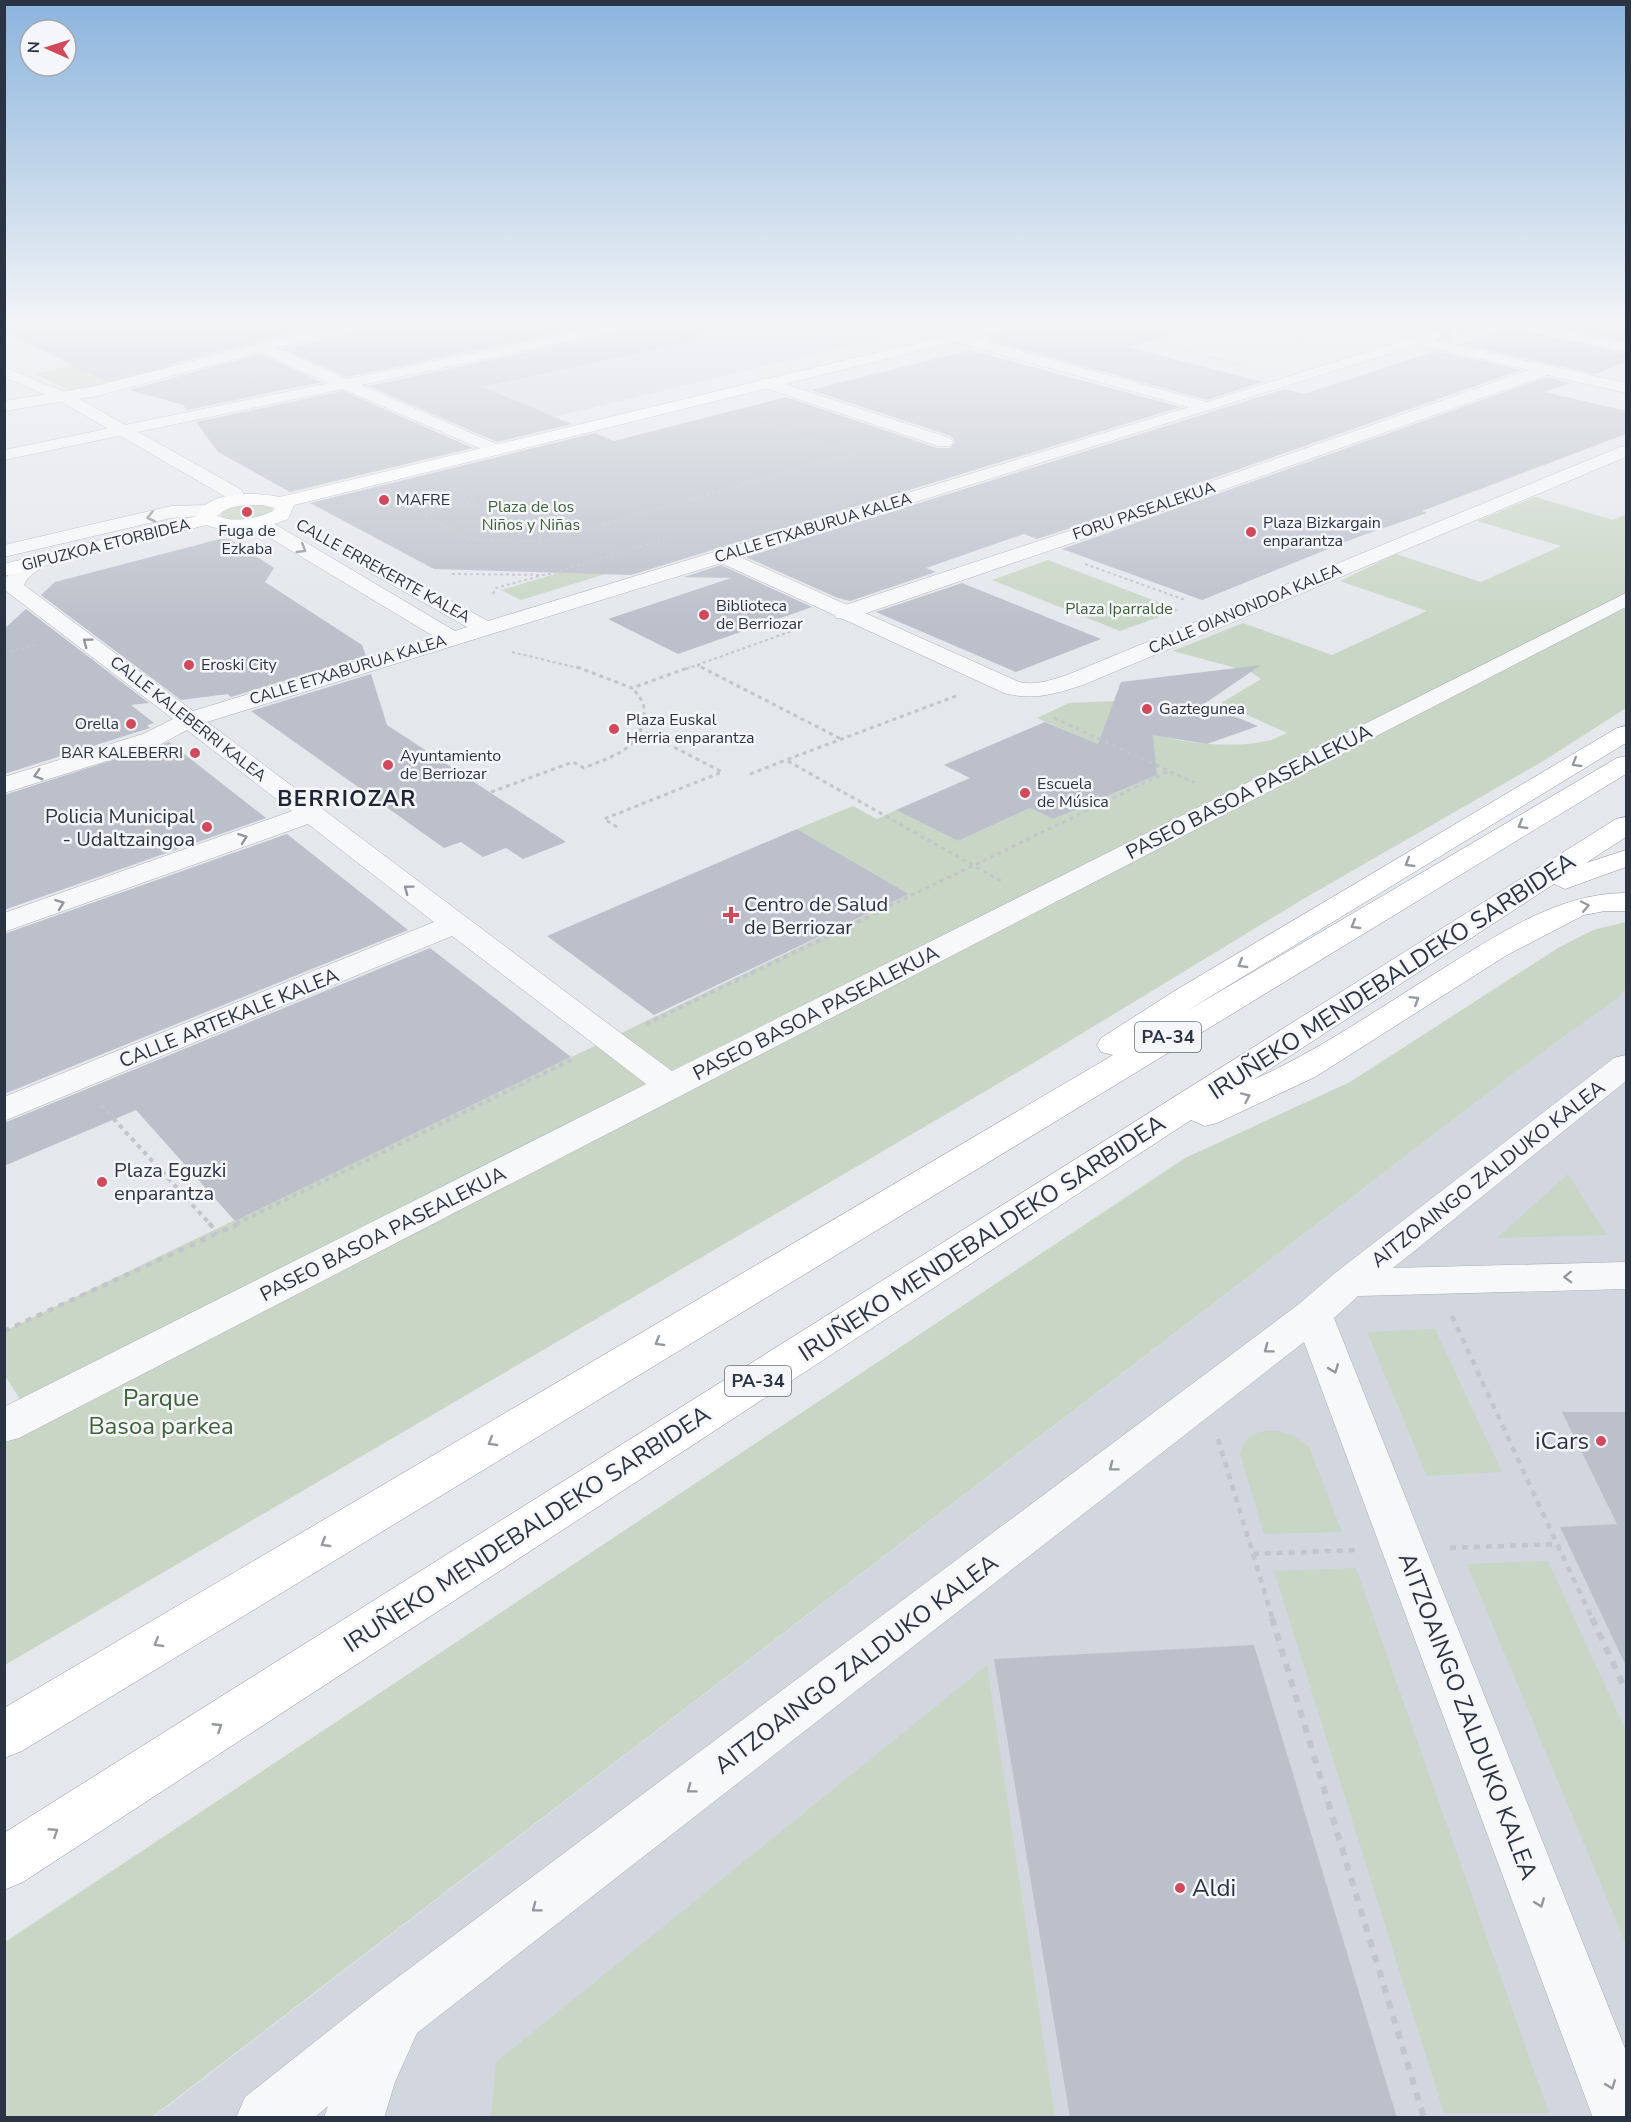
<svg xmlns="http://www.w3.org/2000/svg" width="1631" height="2122" viewBox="0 0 1631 2122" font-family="'Nunito Sans',sans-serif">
  <rect width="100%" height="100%" fill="#e4e7ec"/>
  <path fill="#d2d6de" d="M672,325H894L914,330L496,431L391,385Z
    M1626,988V2117L152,2118L1518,1070L1621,996Z"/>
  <path fill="#c9d6c5" d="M140,358L172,366L84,390H68L36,374L80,362Z
    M1535,497L1613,520L1626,514V708L1545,760L1305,898L1030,1065L5,1665V1409L21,1401L5,1376V1331L909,894L797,829L853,806L877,819L896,810L958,841L1030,808L1053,819L1157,775L1156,770L1037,718L1069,703L1114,701C1116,705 1118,710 1120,713C1144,743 1231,750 1266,741C1273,740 1280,736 1287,733L1221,703L1261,679L1251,672L1173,651L1243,623L1332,655L1427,611L1340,581L1396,554L1481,582L1561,546L1477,521Z
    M246,504L268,505L273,510C264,522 233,523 221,516V513L230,507Z
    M668,540L687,549L521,600L501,590Z
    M1048,560L1179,610L1120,631L992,580Z
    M1626,922V988L1621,996L1518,1070L152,2117H5V1942L1185,1158L1350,1082L1558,948L1593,930Z
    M1568,1174L1607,1235L1497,1238Z
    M1435,1329L1502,1472L1427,1476L1367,1332Z
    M1278,1431L1294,1436L1309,1447L1342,1532L1264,1534L1240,1454C1245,1434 1259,1430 1278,1431Z
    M1548,1561L1626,1731V1944L1467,1564Z
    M1356,1568L1549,2113H1444L1274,1571Z
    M987,1665L1055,2117H491L496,2062Z"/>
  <path fill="#bbc0ca" d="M4,325H274L292,333L106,381L4,332Z
    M386,325H599L347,377L283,349Z
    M637,325H696L698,340L482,387L572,424L497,442L368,386L628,331Z
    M1015,325H1168L1169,336L1129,347L1262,382L1207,400L991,341V335L1012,330Z
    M1544,325H1597L1626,331V342Z
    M1509,328L1626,354V362L1595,374L1460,344Z
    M970,350L1181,407L631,575L434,569L310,503L595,433L614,441L786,397L937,448H950L955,442L951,436L811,390Z
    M1436,351L1521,370L1083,524L1037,539L1024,534L926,568L936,572L850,601L838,598L746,557L1285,389L1304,394Z
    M260,354L322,382L187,410L183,405L129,390Z
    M1547,377L1570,383L1545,392L1626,411V434L1422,511L1427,513L1358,537L1202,600L1062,549Z
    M343,391L473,448L290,492L218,452L196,422Z
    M220,539H230L274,568L265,582L362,645L366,656L231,697L228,694L181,700L41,595L55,582Z
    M721,565L812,607L678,654L608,619L731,578L684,577Z
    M962,583L1101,639L1016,672L876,612Z
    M26,609L149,703L131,705L154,723L147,725L150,728L4,774V629Z
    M1261,665L1204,704L1258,726L1207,744L1153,735L1157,775L1053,819L1030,808L958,841L896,810L970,778L944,765L1045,722L1098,744L1121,682Z
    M371,674L387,725L566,842L523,859L506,848L483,857L461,842L444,848L251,711Z
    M169,742L266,818L4,910V795Z
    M797,829L909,894L654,1015L547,936Z
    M287,834L408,930L4,1094V934Z
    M430,948L571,1057L235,1221L136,1110L4,1166V1123Z
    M1562,1412H1626V1666L1560,1527L1617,1524Z
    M1254,1645L1397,2118H1070L994,1659Z"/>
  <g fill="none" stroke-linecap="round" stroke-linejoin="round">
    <path stroke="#bfc3cb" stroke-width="16" stroke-dasharray="16 8" stroke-linecap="butt" d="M1434,335L1468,325"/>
    <defs>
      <path id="pedestrian" d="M1508,325H1534L1626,344V352L1515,329Z
        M1415,336L1626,383V393L1547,375L1098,534L852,618L844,619L836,618L833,613L836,608L1084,526L1529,370L1410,343L1408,340Z
        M1626,593V607L19,1438L4,1442V1407L646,1084L581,1034L576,1027L581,1020L592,1017L603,1020L672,1071Z"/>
      <path id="minor" d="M331,325H353L351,328L276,348L347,379L609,325H635L628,329L361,385L501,446L504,450L501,454L495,455L343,389L4,460V450L329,383L260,352L97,396L4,411V401L96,386Z
        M913,325H933L987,342L1207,402L1429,332H1439L1441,335L1439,338L740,557L1019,682C1035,686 1051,680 1067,675L1620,447L1626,446V457L1083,685C1054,694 1034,701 1004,693L721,563L207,722L603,1020L608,1027L603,1034L592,1037L581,1034L452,936L4,1121V1097L434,922L308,824L4,932V913L292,811L187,730L161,744L4,793V777L143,734L173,719L6,591L4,581C13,568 28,554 44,558L47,562C41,571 28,574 24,585L193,711L435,637L260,532L242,528L239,524L242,520L249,518L273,523L455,631L467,627L364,569L361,565L364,561H378L488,621L1189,407L977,348L915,328Z
        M766,378L950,438L953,442L950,446H938L760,386L758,383L760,380Z
        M209,505L216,507L218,511L216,515L171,518L4,557V545L171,506Z
        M1626,1055V1081L1393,1268L1626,1262V1289L1358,1296L1334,1318L1626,2051V2118H1593L1304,1342L417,2033L395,2082L384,2118H324L328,2106L314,2118H236L245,2097L378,1992L1299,1304L1335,1273L1614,1058Z"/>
      <path id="tertiary" d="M4,367L72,395L242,490L245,500L243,504H229L226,497L60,401L4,377Z"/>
      <path id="secondary" d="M990,325H1013L1011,328L294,505L288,519C261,530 234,535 206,525L4,576V564L197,516C207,490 257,492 280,497ZM262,505L275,508L273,511C255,519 235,523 217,516C229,504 246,505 262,505Z"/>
      <path id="motorway" d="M1626,726V743L1185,1012L1617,758L1626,756V774L22,1751L4,1758V1708L1113,1055L1101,1052L1097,1045L1101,1038L1176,990L1617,728Z
        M1626,817V837L1586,863L1626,850V867L1565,889L1554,884L1253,1080C1318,1051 1378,1009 1439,971C1496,936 1557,893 1626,893V911H1605L1584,915L1507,955L1315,1077L1217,1123L1205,1126L1191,1120L23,1882L4,1890V1833L1616,819Z"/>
    </defs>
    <use href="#pedestrian" stroke="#a9aeb7" stroke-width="1"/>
    <use href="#minor" stroke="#a9aeb7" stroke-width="1"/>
    <use href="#tertiary" stroke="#a9aeb7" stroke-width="1"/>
    <use href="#secondary" stroke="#a9aeb7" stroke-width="1"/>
    <use href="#motorway" stroke="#8b94a3" stroke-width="1"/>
    <path stroke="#c2c5cb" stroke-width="1.5" stroke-dasharray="2 2" stroke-linecap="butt" d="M1085,325L1241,365
      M1291,325L1303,347
      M1038,331L1062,325
      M1169,346L1247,325
      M772,477L852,454L776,428"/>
    <path stroke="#c2c5cb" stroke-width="2" stroke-dasharray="3 3" stroke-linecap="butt" d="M454,489L475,500L424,515L469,540L545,541L778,475
      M1085,564L1185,600
      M452,574L546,575L673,537
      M493,594L496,588L540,576
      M512,652L582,669
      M4,653L39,644
      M697,665L704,669
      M686,669L803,627"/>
    <path stroke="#c2c5cb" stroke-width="3" stroke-dasharray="4 4" stroke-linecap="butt" d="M577,667L632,688L690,667
      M701,667L841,739
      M956,696L786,760L1001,881
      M1054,718L1195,783
      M750,774L786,760
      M491,792L573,762L584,768C611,756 635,753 643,721C647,707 642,698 632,688
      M617,827L604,819L722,772L641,730
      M875,913L1169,771"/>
    <path stroke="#c2c5cb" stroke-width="4" stroke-dasharray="4.5 4.5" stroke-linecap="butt" d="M646,1024L878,912
      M101,1105L210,1224
      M236,1224L575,1058"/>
    <path stroke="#c2c5cb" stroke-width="4.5" stroke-dasharray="6 6" stroke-linecap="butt" d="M209,1223L218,1233
      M1452,1316L1557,1544
      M4,1331L240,1223
      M1218,1439L1253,1554L1356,1550
      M1450,1548L1557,1544L1593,1620
      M1253,1554L1273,1620"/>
    <path stroke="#c2c5cb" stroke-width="6" stroke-dasharray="8 8" stroke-linecap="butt" d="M1272,1618L1424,2118
      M1592,1618L1626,1691"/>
    <use href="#pedestrian" fill="#f7f8fa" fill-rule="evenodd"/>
    <use href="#minor" fill="#f7f8fa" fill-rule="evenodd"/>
    <use href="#tertiary" fill="#f7f8fa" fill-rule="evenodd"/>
    <use href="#secondary" fill="#fff" fill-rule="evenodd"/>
    <use href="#motorway" fill="#fff" fill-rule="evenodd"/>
  </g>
  <defs><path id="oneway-chevron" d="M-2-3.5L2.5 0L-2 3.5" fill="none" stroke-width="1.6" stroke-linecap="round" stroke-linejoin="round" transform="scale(1.5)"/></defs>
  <g stroke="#9196a0">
    <use href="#oneway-chevron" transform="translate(151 517) rotate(167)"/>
    <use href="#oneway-chevron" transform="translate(302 549) rotate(31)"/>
    <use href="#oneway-chevron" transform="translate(87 642) rotate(-143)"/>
    <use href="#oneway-chevron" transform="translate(38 775) rotate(163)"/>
    <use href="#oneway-chevron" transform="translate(243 838) rotate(-20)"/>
    <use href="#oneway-chevron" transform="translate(408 889) rotate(-143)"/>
    <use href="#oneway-chevron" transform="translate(60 904) rotate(-20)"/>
    <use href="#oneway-chevron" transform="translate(1568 1277) rotate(178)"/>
    <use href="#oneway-chevron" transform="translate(1268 1349) rotate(143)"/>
    <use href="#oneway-chevron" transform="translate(1334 1369) rotate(69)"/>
    <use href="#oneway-chevron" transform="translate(1113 1467) rotate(143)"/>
    <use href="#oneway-chevron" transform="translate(691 1789) rotate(143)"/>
    <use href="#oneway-chevron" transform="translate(1540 1903) rotate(69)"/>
    <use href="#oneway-chevron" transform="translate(536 1908) rotate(143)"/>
    <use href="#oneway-chevron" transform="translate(1611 2085) rotate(69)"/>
  </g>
  <g stroke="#959aa2">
    <use href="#oneway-chevron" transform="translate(1576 763) rotate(149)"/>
    <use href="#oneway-chevron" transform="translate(1522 825) rotate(149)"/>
    <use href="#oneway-chevron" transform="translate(1409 863) rotate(149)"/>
    <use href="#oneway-chevron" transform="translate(1585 906) rotate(-12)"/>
    <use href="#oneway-chevron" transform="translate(1355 925) rotate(149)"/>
    <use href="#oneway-chevron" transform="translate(1242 964) rotate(149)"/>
    <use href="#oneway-chevron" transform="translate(1415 1000) rotate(-32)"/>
    <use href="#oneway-chevron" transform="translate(1246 1097) rotate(-24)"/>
    <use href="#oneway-chevron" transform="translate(659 1342) rotate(149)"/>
    <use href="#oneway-chevron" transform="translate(492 1442) rotate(149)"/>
    <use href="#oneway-chevron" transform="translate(325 1543) rotate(149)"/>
    <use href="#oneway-chevron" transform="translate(158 1643) rotate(149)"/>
    <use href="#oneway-chevron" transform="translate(218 1727) rotate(-33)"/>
    <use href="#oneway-chevron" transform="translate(54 1832) rotate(-33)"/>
  </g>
  <linearGradient id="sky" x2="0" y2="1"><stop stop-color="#8bb4dd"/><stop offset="0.52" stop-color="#f3f4f6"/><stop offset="1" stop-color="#f3f4f6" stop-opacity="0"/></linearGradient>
  <rect width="1631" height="622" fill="url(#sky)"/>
  <g fill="#d1495b" stroke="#f4f6f9" stroke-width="2">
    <circle cx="384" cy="500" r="6"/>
    <circle cx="247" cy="512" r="6"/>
    <circle cx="1251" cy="532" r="6"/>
    <circle cx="704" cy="615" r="6"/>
    <circle cx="189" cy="665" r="6"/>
    <circle cx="1147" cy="709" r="6"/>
    <circle cx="131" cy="724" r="6"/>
    <circle cx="614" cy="729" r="6"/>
    <circle cx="195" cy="753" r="6"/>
    <circle cx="388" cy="765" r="6"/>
    <circle cx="1025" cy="793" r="6"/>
    <circle cx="207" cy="827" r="6"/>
    <path d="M728 906h6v6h6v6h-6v6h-6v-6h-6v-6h6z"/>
    <circle cx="102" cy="1182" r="6"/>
    <circle cx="1601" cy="1441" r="6"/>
    <circle cx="1180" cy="1888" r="6"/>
  </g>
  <g text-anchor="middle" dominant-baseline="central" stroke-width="5" stroke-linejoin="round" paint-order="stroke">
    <g font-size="16" fill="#2b3445" stroke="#f4f6f9" text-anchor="start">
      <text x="396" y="500">MAFRE</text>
      <text x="1263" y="523">Plaza Bizkargain<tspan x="1263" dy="18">enparantza</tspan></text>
      <text x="247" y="531" text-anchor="middle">Fuga de<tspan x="247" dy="18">Ezkaba</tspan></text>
      <text x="716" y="606">Biblioteca<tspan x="716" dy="18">de Berriozar</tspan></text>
      <text x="201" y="665">Eroski City</text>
      <text x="1159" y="709">Gaztegunea</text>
      <text x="626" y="720">Plaza Euskal<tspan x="626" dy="18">Herria enparantza</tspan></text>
      <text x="119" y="724" text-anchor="end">Orella</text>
      <text x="183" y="753" text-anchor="end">BAR KALEBERRI</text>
      <text x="400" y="756">Ayuntamiento<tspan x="400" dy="18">de Berriozar</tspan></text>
      <text x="1037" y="784">Escuela<tspan x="1037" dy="18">de Música</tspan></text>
    </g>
    <g font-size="16" fill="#3f6138" stroke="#f4f6f9">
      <text x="531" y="507">Plaza de los<tspan x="531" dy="18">Niños y Niñas</tspan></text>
      <text x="1119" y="609">Plaza Iparralde</text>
    </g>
    <g font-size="16" fill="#2b3445" stroke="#f4f6f9">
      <text transform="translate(1144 511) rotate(-19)">FORU PASEALEKUA</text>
      <text transform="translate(813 528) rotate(-17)">CALLE ETXABURUA KALEA</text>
      <text transform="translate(106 545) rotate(-14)">GIPUZKOA ETORBIDEA</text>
      <text transform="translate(383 571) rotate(29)">CALLE ERREKERTE KALEA</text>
      <text transform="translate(1245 609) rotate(-23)">CALLE OIANONDOA KALEA</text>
      <text transform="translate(348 670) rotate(-17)">CALLE ETXABURUA KALEA</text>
      <text transform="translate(188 719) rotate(38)">CALLE KALEBERRI KALEA</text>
    </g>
    <g fill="#f4f6f9" stroke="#676e7b" stroke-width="1.5">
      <rect x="1135" y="1022" width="66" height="30" rx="4.5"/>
      <rect x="725" y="1366" width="66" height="30" rx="4.5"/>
    </g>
    <g font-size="18" font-weight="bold" fill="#2b3445">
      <text x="1168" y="1037">PA-34</text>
      <text x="758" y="1381">PA-34</text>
    </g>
    <g font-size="20" fill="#2b3445" stroke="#f4f6f9">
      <text transform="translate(1249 792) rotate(-27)">PASEO BASOA PASEALEKUA</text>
      <text transform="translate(816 1013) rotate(-27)">PASEO BASOA PASEALEKUA</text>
      <text transform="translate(229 1018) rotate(-22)">CALLE ARTEKALE KALEA</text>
      <text transform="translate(1488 1174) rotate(-38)">AITZOAINGO ZALDUKO KALEA</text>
      <text transform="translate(383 1234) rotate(-27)">PASEO BASOA PASEALEKUA</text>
    </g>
    <g font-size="20" fill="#2b3445" stroke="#f4f6f9" text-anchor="start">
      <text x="195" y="816" text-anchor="end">Policia Municipal<tspan x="195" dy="23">- Udaltzaingoa</tspan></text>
      <text x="744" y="904">Centro de Salud<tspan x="744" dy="23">de Berriozar</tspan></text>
      <text x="114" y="1170">Plaza Eguzki<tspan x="114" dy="23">enparantza</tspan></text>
    </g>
    <g font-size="22" font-weight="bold" letter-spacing="1.5" fill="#1d2536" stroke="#f4f6f9">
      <text x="347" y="799">BERRIOZAR</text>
    </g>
    <g font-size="24" fill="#2b3445" stroke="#f4f6f9">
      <text transform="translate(1392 976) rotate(-33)">IRUÑEKO MENDEBALDEKO SARBIDEA</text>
      <text transform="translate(982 1238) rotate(-33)">IRUÑEKO MENDEBALDEKO SARBIDEA</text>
      <text transform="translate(527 1529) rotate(-33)">IRUÑEKO MENDEBALDEKO SARBIDEA</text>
      <text transform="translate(856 1664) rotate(-37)">AITZOAINGO ZALDUKO KALEA</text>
      <text transform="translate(1468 1716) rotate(69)">AITZOAINGO ZALDUKO KALEA</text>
    </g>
    <g font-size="24" fill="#3f6138" stroke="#f4f6f9">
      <text x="161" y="1398">Parque<tspan x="161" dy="28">Basoa parkea</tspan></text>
    </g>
    <g font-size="24" fill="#2b3445" stroke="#f4f6f9" text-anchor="end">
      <text x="1589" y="1441">iCars</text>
      <text x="1192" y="1888" text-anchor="start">Aldi</text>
    </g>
  </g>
  <rect width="1631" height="2122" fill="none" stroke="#2b3445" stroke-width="12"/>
  <g transform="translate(48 48) rotate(273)"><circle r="28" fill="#f4f6f9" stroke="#a4a8b1" stroke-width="1.5"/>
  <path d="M0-4.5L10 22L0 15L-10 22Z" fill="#d1495b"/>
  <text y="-9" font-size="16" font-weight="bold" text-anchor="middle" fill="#2b3445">N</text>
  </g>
</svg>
